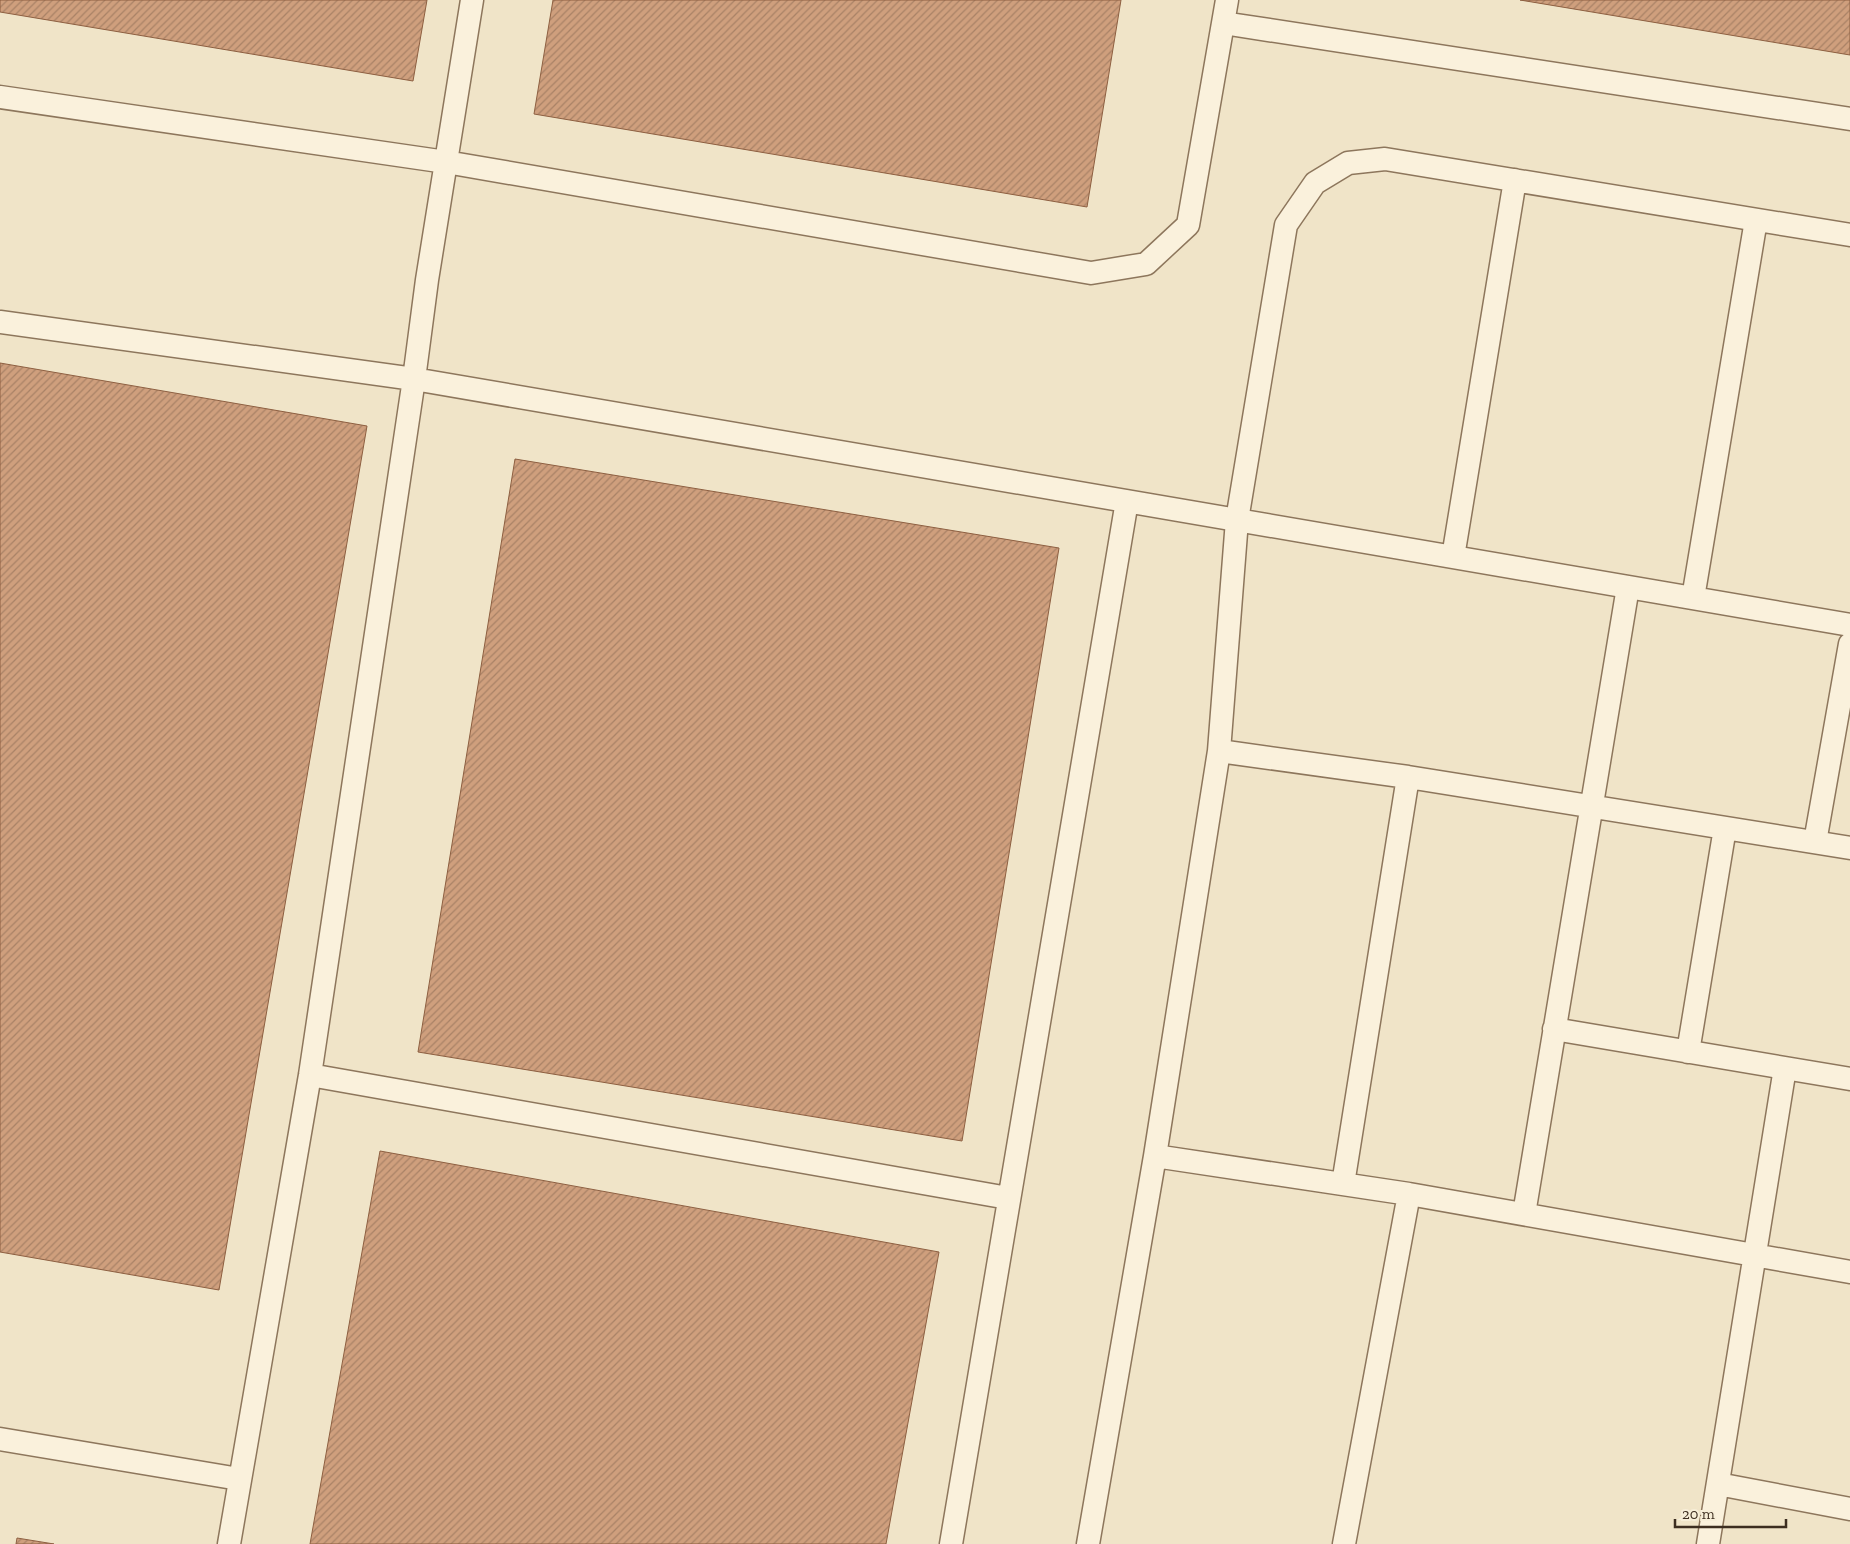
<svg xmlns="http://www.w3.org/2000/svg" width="1850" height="1544" viewBox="0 0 1850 1544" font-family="'Zilla Slab',serif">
  <defs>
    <pattern id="building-hatch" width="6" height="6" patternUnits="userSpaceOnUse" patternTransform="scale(1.25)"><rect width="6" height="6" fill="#cf9f7d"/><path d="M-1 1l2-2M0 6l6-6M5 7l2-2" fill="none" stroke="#a98266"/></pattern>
  </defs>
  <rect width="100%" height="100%" fill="#f0e4c8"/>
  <path fill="url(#building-hatch)" stroke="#8d5f41" d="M0,0H427L413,81L0,12Z
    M553,0H1121L1087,207L534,114Z
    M1520,0H1850V55Z
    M0,363L367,426L219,1290L0,1252Z
    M515,459L1059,548L962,1141L418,1052Z
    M380,1151L939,1252L886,1544H310Z
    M17,1538L54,1544H16Z"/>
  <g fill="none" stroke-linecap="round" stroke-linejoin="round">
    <defs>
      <path id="service" d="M1223,23L1850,119
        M0,97L446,162L1091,273L1146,264L1188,225L1227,0
        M0,322L414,379L1850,625
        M1453,557L1515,180
        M1693,598L1756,220
        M1219,751L1408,777L1850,848
        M1815,842L1850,644
        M1554,1029L1850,1079
        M1688,1052L1725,828
        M310,1075L1008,1198
        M1155,1156L1409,1194L1850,1272
        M1343,1184L1408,777
        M1524,1214L1628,587
        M0,1439L239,1479
        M1718,1484L1850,1509
        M229,1544L310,1075L414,379L427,280L472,0
        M951,1544L1127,501
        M1088,1544L1155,1156L1219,751L1237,520L1286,225L1315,183L1348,163L1385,159L1850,235
        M1344,1544L1409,1194
        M1708,1544L1785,1068"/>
    </defs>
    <use href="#service" stroke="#8d765c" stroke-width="25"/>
    <use href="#service" stroke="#faf1dc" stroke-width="22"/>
  </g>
  <path d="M1675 1519v8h111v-8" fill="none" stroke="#3d2e20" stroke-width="2.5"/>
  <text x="1682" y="1519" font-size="15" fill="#3d2e20" stroke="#f7eed8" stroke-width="4" paint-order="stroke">20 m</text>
</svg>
